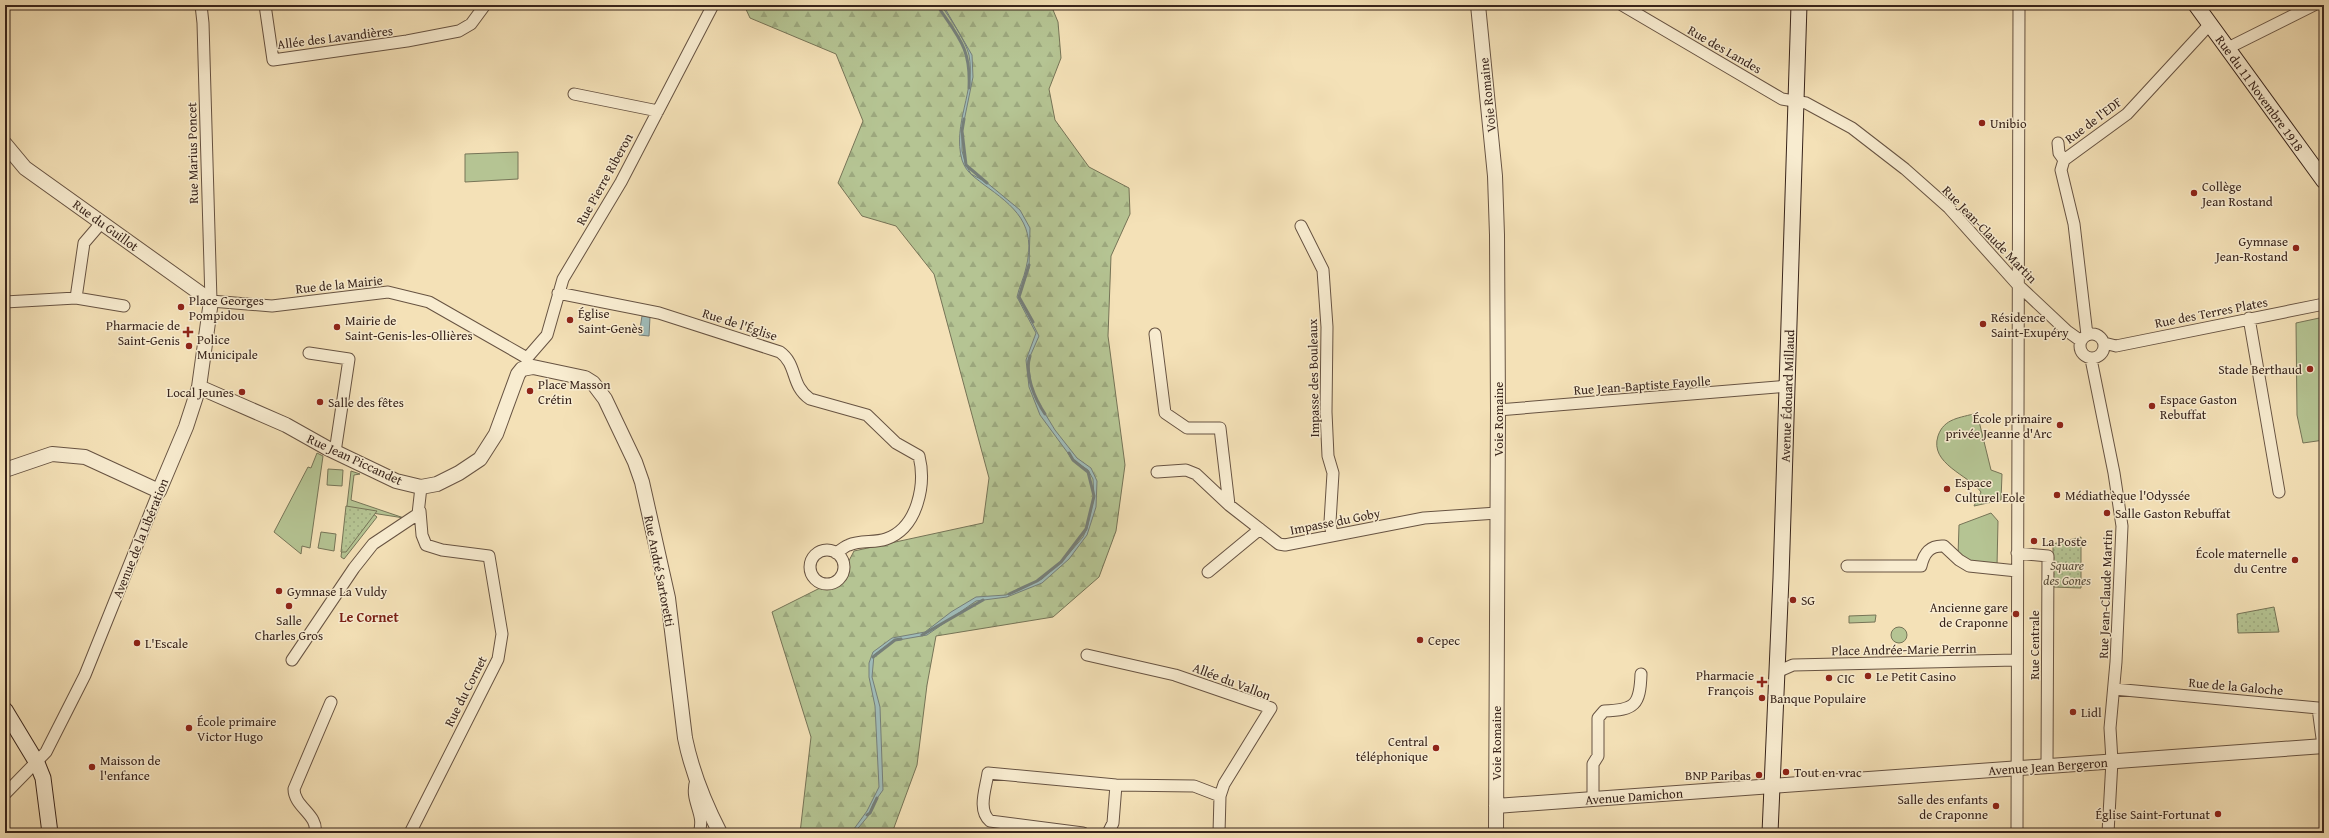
<svg xmlns="http://www.w3.org/2000/svg" width="2329" height="838" font-family="'Gentium Book Plus',serif">
  <defs>
    <pattern id="forest-firs" width="22" height="20" patternUnits="userSpaceOnUse"><rect width="22" height="20" fill="#b5c493"/><path d="M5 1l3.5 6h-7zM16 11l3.5 6h-7z" fill="#9ca87e"/></pattern>
    <pattern id="park-dots" width="8" height="8" patternUnits="userSpaceOnUse"><rect width="8" height="8" fill="#b5c493"/><path d="M2 2h.1M6 6h.1" fill="none" stroke="#9ca87e" stroke-width="1.8" stroke-linecap="round"/></pattern>
  </defs>
  <rect width="100%" height="100%" fill="#f4e1b7"/>
  <filter id="stains"><feTurbulence type="fractalNoise" baseFrequency=".005" numOctaves="4"/><feColorMatrix values="0 0 0 0 .2 0 0 0 0 .09 0 0 0 0 .02 0 0 0 .5 -.17"/></filter>
  <radialGradient id="worn" r=".72"><stop offset=".6" stop-color="#630" stop-opacity="0"/><stop offset="1" stop-color="#630" stop-opacity=".3"/></radialGradient>
  <path fill="#b5c493" stroke="#767457" d="M518 152V179L465 182V154Z
    M2324 317V440L2303 443 2297 415 2296 323Z
    M1977 413 1991 470 2002 474 2001 500 1974 506 1981 492C1969 475 1929 464 1938 436 1944 418 1960 418 1977 413Z
    M317 453 323 456 310 548 302 546 301 554 274 532 308 467 311 468Z
    M328 469 343 470 342 486 327 485Z
    M351 471 360 474 354 475 351 500 404 518 372 513 377 517 344 559 341 557Z
    M1991 513 1998 521 1997 566 1971 562 1958 556 1959 525Z
    M321 532 336 534 334 551 318 548Z
    M1876 615 1875 622 1849 623V616Z
    M1891 635a8 8 0 1 1 16 0a8 8 0 1 1-16 0Z"/>
  <path fill="url(#forest-firs)" stroke="#767457" d="M744 5H1051L1058 22 1061 58 1049 89 1055 120 1089 167 1129 188 1130 214 1111 256 1108 336 1125 465 1116 531 1099 577 1053 617 936 636 927 685 917 765 892 833H800L811 737 772 612 840 578 854 551 983 523 989 478 934 274 896 226 862 216 838 183 863 121 836 54 750 18Z"/>
  <path fill="url(#park-dots)" stroke="#767457" d="M346 506 377 511 346 552H341Z
    M2081 537V588L2053 587V544Z
    M2274 607 2279 632 2238 633 2237 614Z"/>
  <path fill="#9fbbb8" stroke="#767f79" d="M941 5H943L972 55 973 77 962 131V151L966 165 971 174 986 182 1020 210 1030 228 1029 268 1019 297 1039 336 1028 361 1031 383 1035 397 1055 430 1077 458 1091 468 1097 481 1096 507 1087 535 1069 559 1042 583 1007 597 976 601 927 635 893 641 874 655 872 677 880 707 883 790 873 804 869 815 854 833H851L867 811 879 787 875 706 869 677V663L873 652 892 638 925 632 951 612 976 597 1006 595 1042 579 1066 557 1083 537 1087 528 1094 498 1093 479 1088 470 1073 460 1040 415 1029 387 1026 360 1036 333 1017 297C1019 287 1024 278 1026 268 1037 224 1015 207 983 184 973 176 966 172 962 160 952 124 976 90 969 55 966 41 949 17 941 5Z
    M642 316 650 317 649 336 639 335Z"/>
  <g fill="none" stroke-linecap="round" stroke-linejoin="round">
    <path stroke="#767f79" stroke-width="3" d="M937 5C958 37 971 47 969 88
      M964 119 962 131 966 165 987 183
      M1029 265 1019 297 1033 322
      M1030 356C1024 374 1035 399 1045 414
      M1009 594 1037 581 1061 562 1086 529 1094 496 1088 472 1073 460 1069 453
      M922 635 983 600
      M873 657 895 640 901 639
      M867 815 870 813 877 798"/>
    <g stroke="#675342" stroke-width="13">
      <path id="minor" d="M201 5 203 23 211 301 272 306 388 292 429 302 527 358
        M265 5 273 60 407 41 459 31 471 24 485 5
        M1622 5 1782 99 1806 103 1852 128 1905 169 1949 208 2017 284 2067 331 2081 341
        M2228 48 2314 5
        M574 94 658 111
        M2058 143 2059 153 2064 160
        M1301 226 1323 270 1327 327 1326 412 1328 456 1333 473 1330 522 1332 535
        M558 293 659 313 780 352C798 365 790 385 810 399L867 415 896 443 919 456C926 484 918 528 886 539 875 543 860 540 849 545 845 546 840 551 836 553
        M76 298 124 306
        M5 302 76 298 84 243 102 222
        M2249 318 2279 492
        M2080 346a12 12 0 1 1 24 0a12 12 0 1 1-24 0Z
        M1155 334 1165 413 1187 428H1220L1229 505
        M2087 335 2074 224 2061 170 2064 160 2127 114 2210 24
        M2104 343 2116 346 2324 304
        M309 353 349 359 335 452
        M2091 359 2114 473 2122 526 2116 662 2110 728 2112 761 2108 833
        M527 364V358L547 335 563 279 621 182 713 5
        M1498 410 1788 386
        M1157 472 1186 470 1196 474 1229 505 1279 544 1285 545 1424 518 1497 513
        M810 567a17 17 0 1 1 34 0a17 17 0 1 1-34 0Z
        M2017 553 2048 556 2047 766
        M1847 566H1921C1924 553 1930 545 1944 546L1959 560 1969 566 2017 571
        M1208 572 1260 529
        M1087 655 1175 675 1271 708 1224 784 1220 796 1219 833
        M292 660 354 568 373 544 418 514 421 487
        M1777 672 1793 665 2016 660
        M2114 689 2318 708 2323 746
        M696 780C689 801 706 813 699 833
        M5 794 46 752 85 675 159 491
        M1593 799V764L1598 756V718L1604 711C1635 710 1640 705 1641 674
        M315 833C319 815 294 807 294 789L331 702
        M410 833 498 659 502 634 489 556 442 550 426 545 422 535 420 511
        M1083 833 990 821C977 810 986 788 988 773L1116 785 1194 786 1220 796
        M1108 833 1113 823 1116 785
        M2017 833 2019 5"/>
    </g>
    <g stroke="#675342" stroke-width="16">
      <path id="tertiary" d="M1478 5 1495 176 1497 235 1498 410 1496 833
        M5 144 25 168 211 301 199 387 186 427 159 491 85 457 52 454 5 470
        M199 387 286 425 327 448 396 481 421 487 437 484 459 473 480 459 496 434 518 374 522 369 533 367 585 378 593 383 605 399 635 462 642 482 668 598 685 738C692 772 704 802 720 833
        M1496 806 2324 746"/>
    </g>
    <g stroke="#38241b" stroke-width="17">
      <path id="secondary" d="M2196 5 2324 181
        M5 710 37 763 43 778 50 833
        M1770 833 1781 578 1799 5"/>
    </g>
    <use href="#minor" stroke="#f8ecd0" stroke-width="11"/>
    <use href="#tertiary" stroke="#f8ecd0" stroke-width="14"/>
    <use href="#secondary" stroke="#f8ecd0" stroke-width="15"/>
  </g>
  <g fill="#8f2418" stroke="#f8ecd0" stroke-width="1.5">
    <circle cx="1982" cy="123" r="4"/>
    <circle cx="2194" cy="193" r="4"/>
    <circle cx="2296" cy="248" r="4"/>
    <circle cx="181" cy="307" r="4"/>
    <circle cx="570" cy="320" r="4"/>
    <circle cx="1983" cy="324" r="4"/>
    <circle cx="337" cy="327" r="4"/>
    <path d="M186 326h4v4h4v4h-4v4h-4v-4h-4v-4h4z"/>
    <circle cx="189" cy="346" r="4"/>
    <circle cx="2310" cy="369" r="4"/>
    <circle cx="530" cy="391" r="4"/>
    <circle cx="242" cy="392" r="4"/>
    <circle cx="320" cy="402" r="4"/>
    <circle cx="2152" cy="406" r="4"/>
    <circle cx="2060" cy="425" r="4"/>
    <circle cx="1947" cy="489" r="4"/>
    <circle cx="2057" cy="495" r="4"/>
    <circle cx="2107" cy="513" r="4"/>
    <circle cx="2034" cy="541" r="4"/>
    <circle cx="2295" cy="560" r="4"/>
    <circle cx="279" cy="591" r="4"/>
    <circle cx="1793" cy="600" r="4"/>
    <circle cx="289" cy="606" r="4"/>
    <circle cx="2016" cy="614" r="4"/>
    <circle cx="1420" cy="640" r="4"/>
    <circle cx="137" cy="643" r="4"/>
    <circle cx="1868" cy="676" r="4"/>
    <circle cx="1829" cy="678" r="4"/>
    <path d="M1760 676h4v4h4v4h-4v4h-4v-4h-4v-4h4z"/>
    <circle cx="1762" cy="698" r="4"/>
    <circle cx="2073" cy="712" r="4"/>
    <circle cx="189" cy="728" r="4"/>
    <circle cx="1436" cy="748" r="4"/>
    <circle cx="92" cy="767" r="4"/>
    <circle cx="1786" cy="772" r="4"/>
    <circle cx="1759" cy="775" r="4"/>
    <circle cx="1996" cy="806" r="4"/>
    <circle cx="2218" cy="814" r="4"/>
  </g>
  <g text-anchor="middle" stroke-width="3" stroke-linejoin="round" paint-order="stroke">
    <g font-size="13" fill="#38241b" stroke="#f8ecd0">
      <text transform="translate(335 37) rotate(-7)" y="5">Allée des Lavandières</text>
      <text transform="translate(1725 49) rotate(30)" y="5">Rue des Landes</text>
      <text transform="translate(2260 93) rotate(54)" y="5">Rue du 11 Novembre 1918</text>
      <text transform="translate(1487 95) rotate(-96)" y="5">Voie Romaine</text>
      <text transform="translate(2093 120) rotate(-37)" y="5">Rue de l'EDF</text>
      <text transform="translate(192 153) rotate(-91)" y="5">Rue Marius Poncet</text>
      <text transform="translate(604 179) rotate(-61)" y="5">Rue Pierre Riberon</text>
      <text transform="translate(106 225) rotate(36)" y="5">Rue du Guillot</text>
      <text transform="translate(1990 234) rotate(46)" y="5">Rue Jean-Claude Martin</text>
      <text transform="translate(339 284) rotate(-6)" y="5">Rue de la Mairie</text>
      <text transform="translate(2211 312) rotate(-11)" y="5">Rue des Terres Plates</text>
      <text transform="translate(740 324) rotate(18)" y="5">Rue de l'Église</text>
      <text transform="translate(1313 378) rotate(-91)" y="5">Impasse des Bouleaux</text>
      <text transform="translate(1642 385) rotate(-4)" y="5">Rue Jean-Baptiste Fayolle</text>
      <text transform="translate(1787 396) rotate(-88)" y="5">Avenue Édouard Millaud</text>
      <text transform="translate(1498 419) rotate(-90)" y="5">Voie Romaine</text>
      <text transform="translate(355 459) rotate(25)" y="5">Rue Jean Piccandet</text>
      <text transform="translate(1335 521) rotate(-11)" y="5">Impasse du Goby</text>
      <text transform="translate(140 538) rotate(-68)" y="5">Avenue de la Libération</text>
      <text transform="translate(660 571) rotate(79)" y="5">Rue André Sartoretti</text>
      <text transform="translate(2105 594) rotate(-88)" y="5">Rue Jean-Claude Martin</text>
      <text transform="translate(2034 645) rotate(-90)" y="5">Rue Centrale</text>
      <text transform="translate(1904 649) rotate(-1)" y="5">Place Andrée-Marie Perrin</text>
      <text transform="translate(1232 681) rotate(21)" y="5">Allée du Vallon</text>
      <text transform="translate(2236 686) rotate(5)" y="5">Rue de la Galoche</text>
      <text transform="translate(465 691) rotate(-63)" y="5">Rue du Cornet</text>
      <text transform="translate(1496 743) rotate(-90)" y="5">Voie Romaine</text>
      <text transform="translate(2048 766) rotate(-4)" y="5">Avenue Jean Bergeron</text>
      <text transform="translate(1634 796) rotate(-4)" y="5">Avenue Damichon</text>
    </g>
    <g font-size="13" fill="#38241b" stroke="#f8ecd0" text-anchor="start">
      <text x="1990" y="128">Unibio</text>
      <text x="2202" y="191">Collège<tspan x="2202" dy="15">Jean Rostand</tspan></text>
      <text x="2288" y="246" text-anchor="end">Gymnase<tspan x="2288" dy="15">Jean-Rostand</tspan></text>
      <text x="189" y="305">Place Georges<tspan x="189" dy="15">Pompidou</tspan></text>
      <text x="578" y="318">Église<tspan x="578" dy="15">Saint-Genès</tspan></text>
      <text x="1991" y="322">Résidence<tspan x="1991" dy="15">Saint-Exupéry</tspan></text>
      <text x="345" y="325">Mairie de<tspan x="345" dy="15">Saint-Genis-les-Ollières</tspan></text>
      <text x="180" y="330" text-anchor="end">Pharmacie de<tspan x="180" dy="15">Saint-Genis</tspan></text>
      <text x="197" y="344">Police<tspan x="197" dy="15">Municipale</tspan></text>
      <text x="2302" y="374" text-anchor="end">Stade Berthaud</text>
      <text x="538" y="389">Place Masson<tspan x="538" dy="15">Crétin</tspan></text>
      <text x="234" y="397" text-anchor="end">Local Jeunes</text>
      <text x="2160" y="404">Espace Gaston<tspan x="2160" dy="15">Rebuffat</tspan></text>
      <text x="328" y="407">Salle des fêtes</text>
      <text x="2052" y="423" text-anchor="end">École primaire<tspan x="2052" dy="15">privée Jeanne d'Arc</tspan></text>
      <text x="1955" y="487">Espace<tspan x="1955" dy="15">Culturel Eole</tspan></text>
      <text x="2065" y="500">Médiathèque l'Odyssée</text>
      <text x="2115" y="518">Salle Gaston Rebuffat</text>
      <text x="2042" y="546">La Poste</text>
      <text x="2287" y="558" text-anchor="end">École maternelle<tspan x="2287" dy="15">du Centre</tspan></text>
      <text x="287" y="596">Gymnase La Vuldy</text>
      <text x="1801" y="605">SG</text>
      <text x="2008" y="612" text-anchor="end">Ancienne gare<tspan x="2008" dy="15">de Craponne</tspan></text>
      <text x="289" y="625" text-anchor="middle">Salle<tspan x="289" dy="15">Charles Gros</tspan></text>
      <text x="1428" y="645">Cepec</text>
      <text x="145" y="648">L'Escale</text>
      <text x="1754" y="680" text-anchor="end">Pharmacie<tspan x="1754" dy="15">François</tspan></text>
      <text x="1876" y="681">Le Petit Casino</text>
      <text x="1837" y="683">CIC</text>
      <text x="1770" y="703">Banque Populaire</text>
      <text x="2081" y="717">Lidl</text>
      <text x="197" y="726">École primaire<tspan x="197" dy="15">Victor Hugo</tspan></text>
      <text x="1428" y="746" text-anchor="end">Central<tspan x="1428" dy="15">téléphonique</tspan></text>
      <text x="100" y="765">Maisson de<tspan x="100" dy="15">l'enfance</tspan></text>
      <text x="1794" y="777">Tout en vrac</text>
      <text x="1751" y="780" text-anchor="end">BNP Paribas</text>
      <text x="1988" y="804" text-anchor="end">Salle des enfants<tspan x="1988" dy="15">de Craponne</tspan></text>
      <text x="2210" y="819" text-anchor="end">Église Saint-Fortunat</text>
    </g>
    <g font-size="13" font-style="italic" fill="#574c39" stroke="#f8ecd0">
      <text x="2067" y="570">Square<tspan x="2067" dy="15">des Gones</tspan></text>
    </g>
    <g font-size="14" font-weight="bold" fill="#7a1f14" stroke="#f8ecd0">
      <text x="369" y="622">Le Cornet</text>
    </g>
  </g>
  <rect width="2329" height="838" fill="none" stroke="#f4e1b7" stroke-width="20"/>
  <rect x="6" y="6" width="2317" height="826" fill="none" stroke="#38241b" stroke-width="2"/>
  <rect x="10" y="10" width="2309" height="818" fill="none" stroke="#38241b"/>
  <rect width="100%" height="100%" filter="url(#stains)"/>
  <rect width="100%" height="100%" fill="url(#worn)"/>
</svg>
